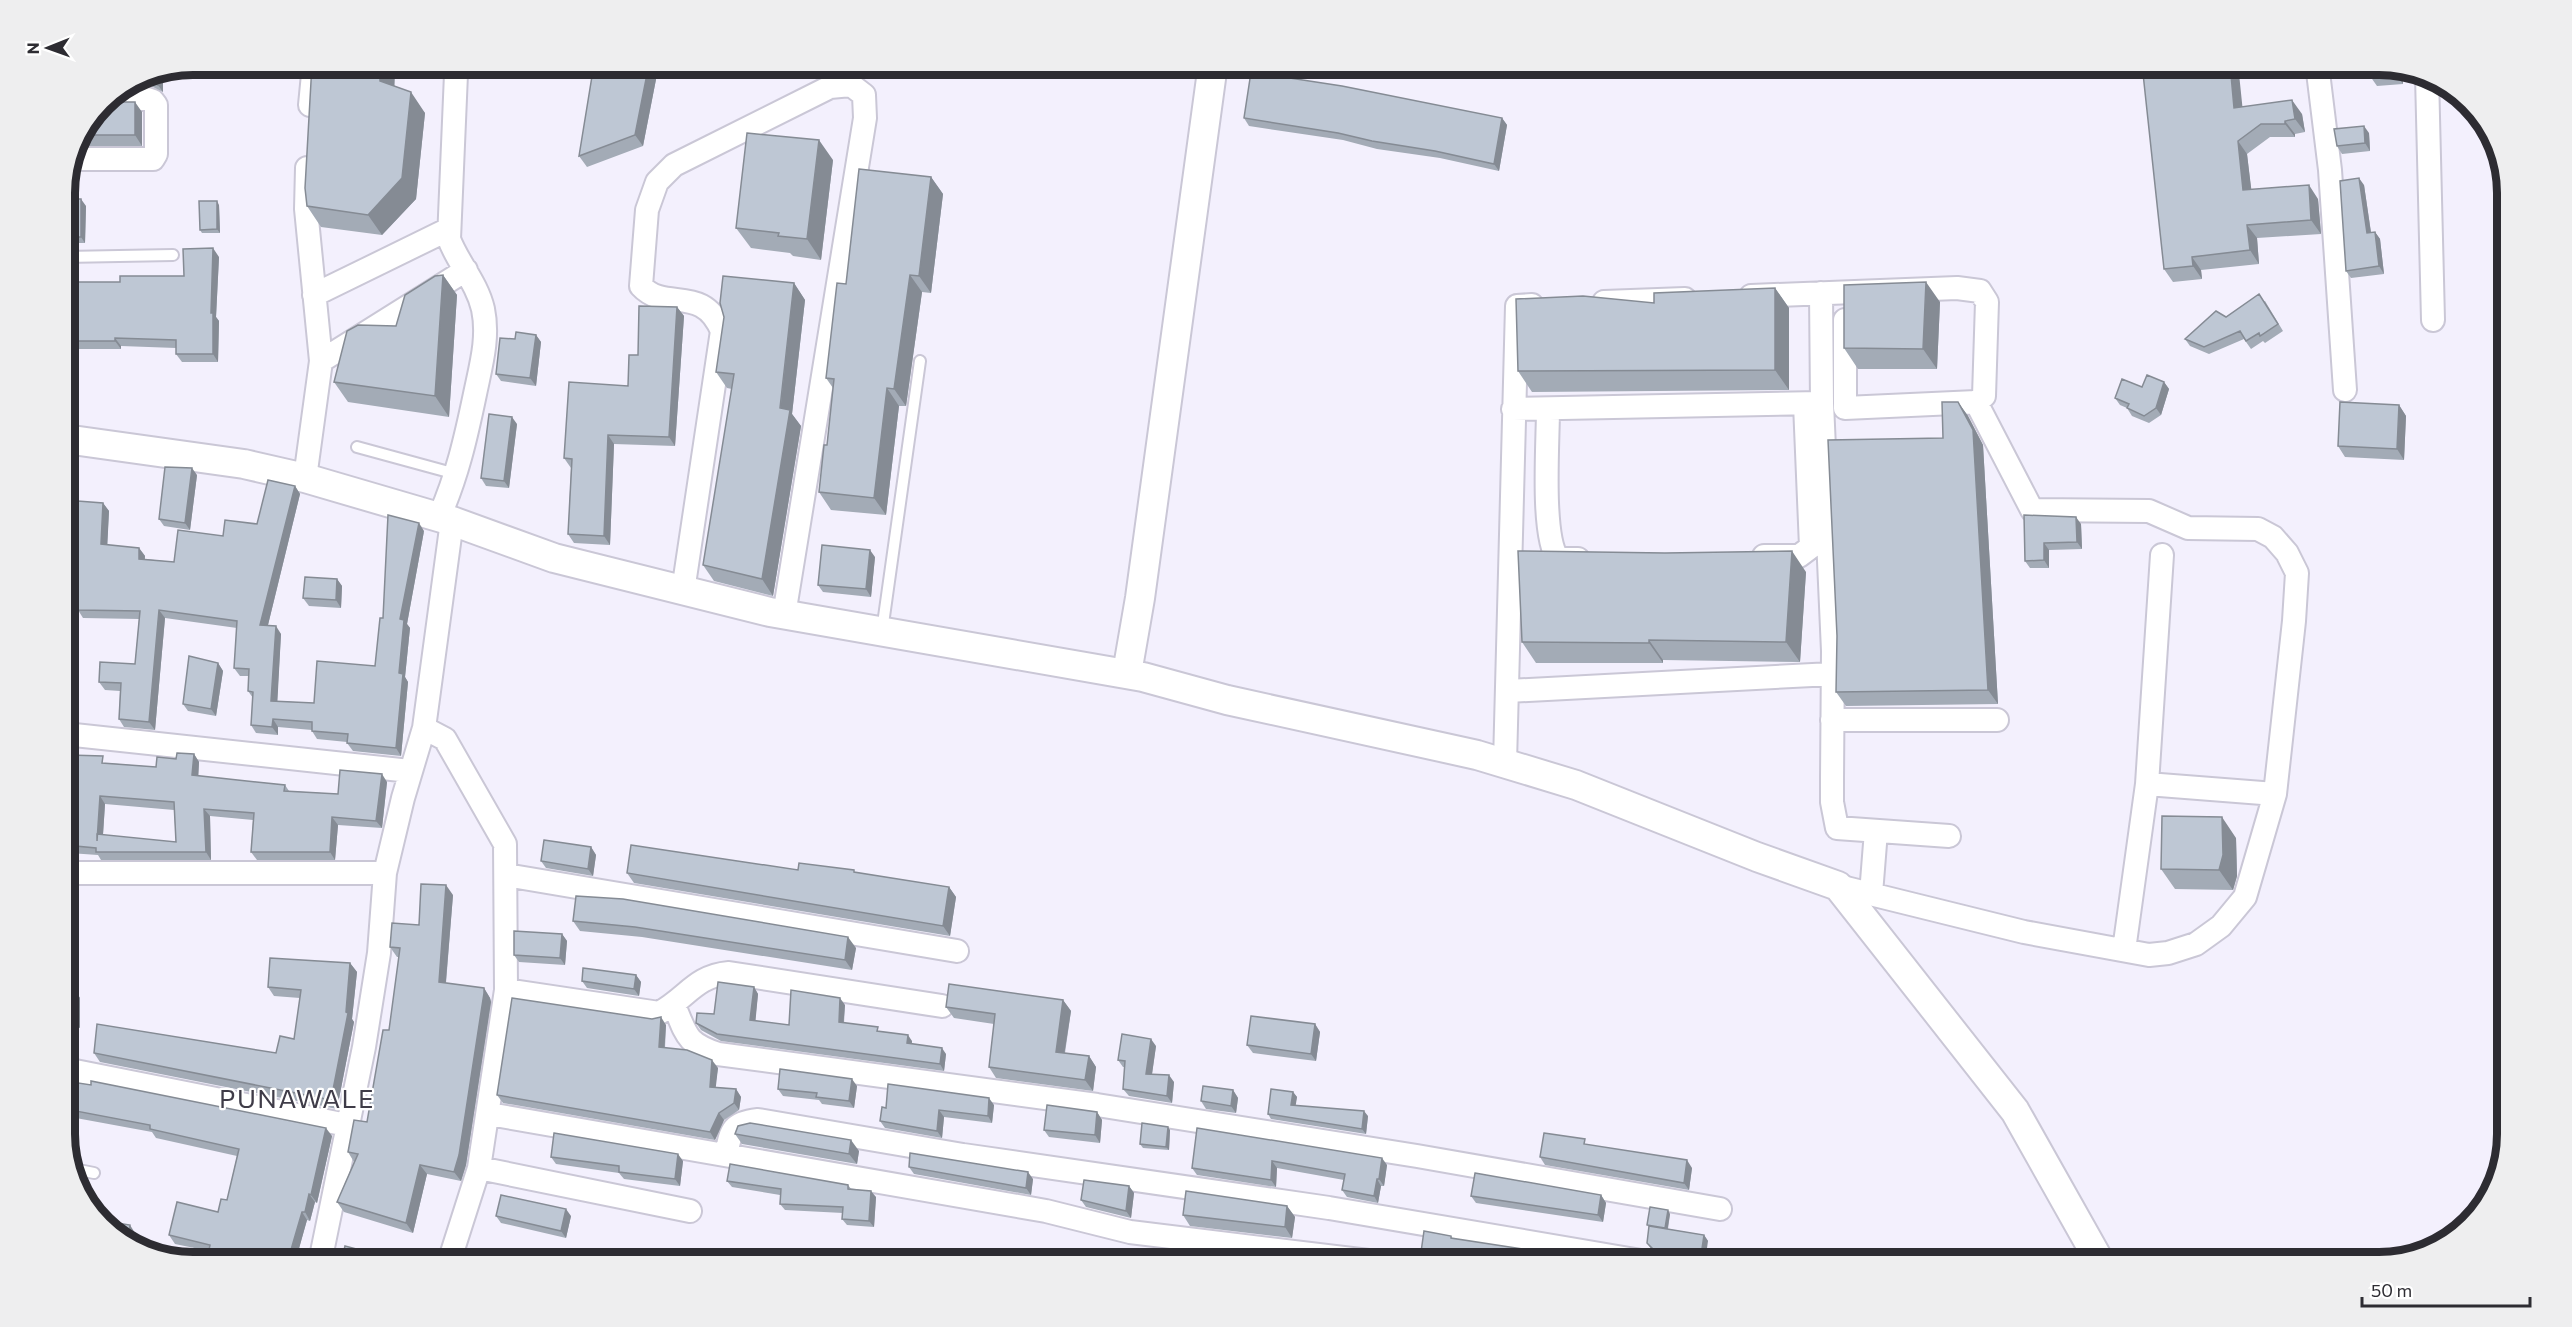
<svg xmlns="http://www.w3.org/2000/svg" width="2572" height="1327" font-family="Commissioner,sans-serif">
  <rect width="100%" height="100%" fill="#f3f0fd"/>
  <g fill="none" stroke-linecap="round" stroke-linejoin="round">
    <g stroke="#cac7d6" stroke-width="14">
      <path id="service" d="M65 257 173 255
        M357 447 456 474
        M882 631 920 361
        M74 1169 94 1173"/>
    </g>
    <g stroke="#cac7d6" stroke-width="26">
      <path id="minor" d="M2317 64 2330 170 2345 390
        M2427 76 2433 320
        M310 105 314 64
        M72 159H153L156 154V105L153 101 147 99H107
        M307 168 306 209 321 361
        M1821 293 1822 403 1833 651 1832 779V802L1837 828 1949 836
        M314 295 449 229
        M1751 296 1957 288 1980 291 1987 302 1984 396 1976 402 1845 408V320
        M1604 302 1685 299
        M1513 409 1820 403
        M1548 409C1548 442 1541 536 1558 559H1578
        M305 478 321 361 466 270
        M439 517C457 477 466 437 475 394 481 365 489 338 483 309 477 283 458 263 449 239L456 74 452 64
        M1764 556H1799L1811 547 1805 404
        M683 591 722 331C702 283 666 313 641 286L647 210 657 182 674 165 830 87 851 85 864 95 865 118 784 615
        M1508 691 1832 674
        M1832 720H1997
        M424 728 445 739 505 844 506 990 479 1168 449 1262
        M65 734 410 771
        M1505 763 1517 306 1532 305
        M2147 784 2275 794
        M65 873H385
        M506 875 957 951
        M1838 886 2024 932 2149 955 2168 953 2196 944 2221 926 2245 897 2275 794 2294 621 2297 573 2287 553 2273 537 2258 529 2188 528 2149 511 2032 510 1976 402
        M1871 894 1876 831
        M2124 950 2147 784 2162 555
        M506 990 659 1013C687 998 695 976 729 973L942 1006
        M674 1005C687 1036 686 1043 718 1054L1097 1105 1417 1156 1720 1209
        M65 1069 347 1125
        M489 1114 1046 1211 1130 1232 1377 1262
        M726 1155C731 1131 731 1123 758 1120L963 1155 1329 1208 1647 1262
        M479 1168 690 1211
        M320 1262 364 1047 379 953 385 873 403 798 424 728 452 521"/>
    </g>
    <g stroke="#cac7d6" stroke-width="32">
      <path id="tertiary" d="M65 439 244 464 305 478 452 521 554 558 770 612 1143 677 1227 700 1477 755 1576 785 1757 857 1838 886 2015 1111 2100 1262
        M1127 673 1140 598 1213 64"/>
    </g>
    <use href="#service" stroke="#fff" stroke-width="10"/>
    <use href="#minor" stroke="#fff" stroke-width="22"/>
    <use href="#tertiary" stroke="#fff" stroke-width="28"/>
  </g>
  <path fill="#a3abb6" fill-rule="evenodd" d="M594 64H659L643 146 587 167 579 156Z
    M395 67 394 87 425 113 416 199 382 235 321 227 307 206Z
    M163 70V92L151 86H139L135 80 144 74Z
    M2402 70 2403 84 2377 86 2370 76Z
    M102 102 142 112V146H75L78 136Z
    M2242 107 2302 114 2305 132 2295 134V137H2270L2247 154 2251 189 2318 199 2321 234 2257 238 2259 264 2201 270 2202 279 2173 282 2164 269Z
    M1244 118H1502L1507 125 1499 171 1440 158 1377 149 1343 140 1249 126Z
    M2369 133 2370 151 2342 154 2337 146Z
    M833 160 821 260 793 256 790 253 751 248 736 228Z
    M931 177 943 194 931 293 922 292 906 406H899L886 515 831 510 819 492 827 445 833 388 826 378 846 284Z
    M65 183 67 185V199L86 206 85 243H65Z
    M2364 185 2371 232H2375L2380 239 2384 274 2351 278 2346 271Z
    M219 205 220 233H202L200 230Z
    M219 257 216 317 219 321 218 362H182L176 354V348L121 346V349H65L70 406H65V282H120L184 276Z
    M443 275 457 295 449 417 348 402 334 382 396 326Z
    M794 283 805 300 792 414 801 426 773 596 714 581 703 565 732 389 727 388 716 372Z
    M1775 288 1789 308V390L1532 392 1518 371 1654 303Z
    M2265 301 2283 331 2265 343 2263 341 2251 349 2244 339 2209 354 2190 346 2185 339 2226 317Z
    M1940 302 1937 369H1858L1844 348Z
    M677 307 684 316 675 446 614 444 610 545 574 543 568 534 571 468 564 458 628 386 638 355Z
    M536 335 541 342 536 386 501 381 496 374Z
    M2164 382 2169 389 2161 415 2149 423 2132 416 2127 408 2120 405 2115 398 2142 387Z
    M1958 402 1968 416 1983 445 1998 704 1846 706 1836 692Z
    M2399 405 2406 416 2404 460 2345 457 2338 446Z
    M517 424 509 488 486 486 481 478Z
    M197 475 190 530 164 526 159 519Z
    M295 486 300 494 268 625 281 634 277 701 314 703 375 666 383 618 424 531 407 624 410 628 405 677 408 682 401 756 353 751 347 743V742L317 739 312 731V730L278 727V735L256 733 251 725 253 698 248 691 249 676H240L234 668 237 628 165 618 155 730 124 727 119 719 120 691 105 690 99 682 135 664 139 619 83 618 78 610 77 571 72 563 74 529H65V500L103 503 109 511 107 545 139 548 145 556V559L174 562 223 536 257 524Z
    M2024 515 2081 524 2082 549 2049 550V568H2030L2025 561Z
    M875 557 871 597 823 592 818 585Z
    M1806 572 1800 662 1663 660V663H1536L1522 642Z
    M337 579 342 586 341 608 309 606 303 598Z
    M218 663 223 671 216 716 188 711 183 704Z
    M194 754 199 762 198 776 285 785 289 791 338 794 387 782 382 828 338 825 335 860H257L251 852 253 820 210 816 211 860H101L98 855 69 853 65 846V828L107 763 156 767 176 759ZM105 804 174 810 176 842 103 835Z
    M2236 838 2237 876 2233 890 2175 889 2161 869Z
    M591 847 596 855 593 876 546 868 541 861Z
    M798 870 856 873 949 887 956 897 950 936 634 883 627 873Z
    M453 895 446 983 484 988 490 998 491 1002 466 1165 461 1181 427 1174 413 1233 344 1212 337 1202 354 1162 348 1152 367 1122 389 1030 399 957H397L390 947 419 925Z
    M573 921 856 948 852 970 642 937 580 931Z
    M562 934 567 941 565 965 519 962 514 955Z
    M350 963 357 972 352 1019 354 1022 337 1109 100 1062 94 1053H276L294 1039 300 998 274 996 268 987Z
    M636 975 641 982 639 996 587 988 582 981Z
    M65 987H73L80 998V1028H65Z
    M754 987 758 994 755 1021 789 1025 845 1005 844 1023 881 1032 912 1041V1044L946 1054 944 1071 721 1041 701 1030 696 1023 714 1014Z
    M1063 1000 1071 1011 1065 1053 1089 1056 1096 1067 1093 1091 996 1078 989 1067 994 1024 954 1018 946 1007Z
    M1315 1024 1320 1032 1316 1061 1253 1053 1247 1045Z
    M666 1025 665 1048 718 1068 715 1087 736 1089 741 1097 739 1110 724 1120 715 1140 503 1103 497 1095Z
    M1156 1046 1152 1074 1174 1082 1172 1103 1129 1096 1123 1089 1125 1067H1123L1118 1060Z
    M65 1081 332 1136 317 1203 315 1202 310 1221 307 1220 295 1262 297 1263H209L207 1260 209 1251 175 1244 169 1235 218 1212 227 1200 237 1156 156 1138 152 1132 65 1116Z
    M857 1086 854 1108 822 1104 819 1100 783 1096 778 1089Z
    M1233 1090 1238 1098 1236 1113 1206 1109 1201 1101Z
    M1293 1092 1297 1097 1295 1105 1368 1116 1366 1134 1271 1119 1268 1114Z
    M994 1105 992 1123 944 1117 942 1138 885 1128 880 1121 886 1108Z
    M1097 1112 1102 1120 1100 1143 1049 1137 1044 1130Z
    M1197 1128 1387 1165 1384 1186H1381L1378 1203 1347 1197 1342 1190 1344 1180 1277 1168 1276 1187 1197 1175 1192 1168Z
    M1170 1130 1169 1150 1143 1148 1140 1144Z
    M735 1134 859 1151 857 1164 742 1144Z
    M1588 1145 1692 1168 1689 1190 1545 1165 1540 1157Z
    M551 1157 683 1161 680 1186 624 1179 619 1173 556 1164Z
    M909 1167 1033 1179 1031 1195 914 1174Z
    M727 1181 848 1185 852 1190 876 1197 874 1227 847 1225 842 1219 843 1213 785 1210 780 1204V1195L732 1187Z
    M1129 1186 1134 1193 1131 1218 1086 1207 1081 1200Z
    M1601 1195 1606 1203 1603 1222 1476 1203 1471 1196Z
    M1287 1206 1295 1217 1292 1238 1190 1226 1183 1215Z
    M1670 1214 1668 1229 1704 1235 1708 1241 1683 1262 1660 1258 1651 1249 1647 1243 1649 1227 1647 1225Z
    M496 1216H571L566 1238 501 1223Z
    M1451 1236 1453 1239 1561 1255 1566 1262H1446L1426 1260 1421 1252Z"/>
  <path fill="#858b94" d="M380 64H393L395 67 394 102 380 81Z
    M649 64H659L643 146 635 135Z
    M2230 64H2238L2244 122 2234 108Z
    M2396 68 2402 70 2403 84 2396 74Z
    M163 70V92L158 85V71Z
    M411 92 425 113 416 199 382 235 368 215Z
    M2292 100 2302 114 2305 132 2295 119Z
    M135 102 142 112V146L135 135Z
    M1502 118 1507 125 1499 171 1494 164Z
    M2285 121 2295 134V137L2285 124Z
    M2364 126 2369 133 2370 151 2365 143Z
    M819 140 833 160 821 260 807 239Z
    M2238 141 2247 154 2253 203 2243 190Z
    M931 177 943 194 931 293 919 276Z
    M2359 178 2364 185 2372 240 2367 233Z
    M65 183 67 185V205L65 202Z
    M2309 185 2318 199 2321 234 2311 220Z
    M81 199 86 206 85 243 81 237Z
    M217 201 219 205 220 233 217 229Z
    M2247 225 2257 238 2259 264 2250 250Z
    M2375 232 2380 239 2384 274 2379 266Z
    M213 248 219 257 216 317 219 321 218 362 213 354 211 313Z
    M2192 257 2201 270 2202 279 2193 266Z
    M443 275 457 295 449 417 435 396Z
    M910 275 922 292 906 406 894 389Z
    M1926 282 1940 302 1937 369 1923 349Z
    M794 283 805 300 792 414 801 426 773 596 762 579Z
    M1775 288 1789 308V390L1775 370Z
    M677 307 684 316 675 446 669 437Z
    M536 335 541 342 536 386 530 378Z
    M115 338 121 346V349L115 341Z
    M65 348V349L70 406 65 399Z
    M2164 382 2169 389 2161 415 2156 408Z
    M887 388 899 406 886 515 874 498Z
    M1958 402 1968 416 1983 445 1998 704 1988 690Z
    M2399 405 2406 416 2404 460 2397 449Z
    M512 417 517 424 509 488 504 481Z
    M608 435 614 444 610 545 604 536Z
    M192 468 197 475 190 530 185 523Z
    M295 486 300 494 266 633 260 625Z
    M103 503 109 511 107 552 101 544Z
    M2076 517 2081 524 2082 549 2077 542Z
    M419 523 424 531 407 624 410 628 405 677 408 682 401 756 396 748 399 673 400 619Z
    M2044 543 2049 550V568L2044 560Z
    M139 548 145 556 144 567 139 559Z
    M870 550 875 557 871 597 866 589Z
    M1792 551 1806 572 1800 662 1786 642Z
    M337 579 342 586 341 608 336 600Z
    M159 610 165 618 155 730 149 722Z
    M276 626 281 634 277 709 271 701Z
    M1649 640 1663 660V663L1649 643Z
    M218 663 223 671 216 716 211 709Z
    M273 719 278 727V735L272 727Z
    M194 754 199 762 198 783 192 775Z
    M382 774 387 782 382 828 376 821Z
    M100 796 105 804 102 849 97 841Z
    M204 809 210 816 211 860 206 852Z
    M332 817 338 825 335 860 330 852Z
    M2222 817 2236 838 2237 876 2233 890 2219 870Z
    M591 847 596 855 593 876 588 869Z
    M446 885 453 895 445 992 439 982Z
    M949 887 956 897 950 936 943 926Z
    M562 934 567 941 565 965 560 958Z
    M848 937 856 948 852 970 845 960Z
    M350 963 357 972 352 1019 354 1022 337 1109 331 1100 346 1012Z
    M636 975 641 982 639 996 634 989Z
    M73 987 80 998V1028L73 1018Z
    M754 987 758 994 755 1026 750 1020Z
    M484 988 490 998 491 1002 466 1165 461 1181 454 1172Z
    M840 998 845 1005 843 1029 839 1022Z
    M1063 1000 1071 1011 1063 1062 1056 1052Z
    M661 1017 666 1025 664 1054 659 1047Z
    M1315 1024 1320 1032 1316 1061 1311 1054Z
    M908 1035 912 1041 911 1050 907 1043Z
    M1151 1039 1156 1046 1151 1081 1146 1074Z
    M942 1048 946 1054 944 1071 940 1064Z
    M1089 1056 1096 1067 1093 1091 1085 1080Z
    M712 1060 718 1068 715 1094 710 1087Z
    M1169 1075 1174 1082 1172 1103 1167 1096Z
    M852 1079 857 1086 854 1108 849 1101Z
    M736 1089 741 1097 739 1110 734 1103Z
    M1233 1090 1238 1098 1236 1113 1231 1106Z
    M1293 1092 1297 1097 1295 1110 1291 1105Z
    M989 1098 994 1105 992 1123 988 1116Z
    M939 1110 944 1117 942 1138 937 1131Z
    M1364 1111 1368 1116 1366 1134 1362 1129Z
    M1097 1112 1102 1120 1100 1143 1095 1135Z
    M719 1113 724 1120 715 1140 710 1132Z
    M1168 1127 1170 1130 1169 1150 1166 1147Z
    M326 1128 332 1136 317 1203 311 1195Z
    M851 1140 859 1151 857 1164 849 1154Z
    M678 1154 683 1161 680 1186 675 1179Z
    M1382 1158 1387 1165 1384 1186 1379 1179Z
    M1687 1160 1692 1168 1689 1190 1684 1183Z
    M1272 1161 1277 1168 1276 1187 1271 1180Z
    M420 1165 427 1174 413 1233 406 1223Z
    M1028 1172 1033 1179 1031 1195 1026 1188Z
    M79 1178 84 1185 83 1196 78 1183Z
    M1377 1179 1381 1186 1378 1203 1374 1196Z
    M1129 1186 1134 1193 1131 1218 1126 1211Z
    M871 1191 876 1197 874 1227 869 1221Z
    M309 1194 315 1202 310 1221 305 1212Z
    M1601 1195 1606 1203 1603 1222 1598 1215Z
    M1287 1206 1295 1217 1292 1238 1285 1227Z
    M566 1209 571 1216 566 1238 561 1231Z
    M1668 1210 1670 1214 1667 1232 1665 1228Z
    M302 1212 307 1220 295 1263 288 1260Z
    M130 1225 135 1233 133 1246 127 1241Z
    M1704 1235 1708 1241 1705 1262H1700Z
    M1561 1255 1566 1262H1560Z"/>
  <path fill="#bec7d4" stroke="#858b94" stroke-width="1.5" fill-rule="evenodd" d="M312 64H380V81L411 92 402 178 368 215 307 206 305 188Z
    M594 64H649L635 135 579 156Z
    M2142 64H2230L2234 108 2292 100 2295 119 2285 121V124H2261L2238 141 2243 190 2309 185 2311 220 2247 225 2250 250 2192 257 2193 266 2164 269Z
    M2369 64H2379L2396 68V74L2370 76Z
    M158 71V85L146 79 137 78 144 74Z
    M1251 72 1342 86 1502 118 1494 164 1435 151 1372 141 1338 133 1244 118Z
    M102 102H135V135H79Z
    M2364 126 2365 143 2337 146 2334 129Z
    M747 133 819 140 807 239 778 236 779 233 736 228Z
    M859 169 931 177 919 276 910 275 894 389 887 388 874 498 819 492 824 445H827L834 379 826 378 837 283 846 284Z
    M2359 178 2367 233 2375 232 2379 266 2346 271 2340 181Z
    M65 199H81V237H65Z
    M199 201H217V229L200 230Z
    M213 248 211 313H213V354H176V340L115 338V341H65V282H120V276H184L183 249Z
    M443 275 435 396 334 382 347 331 358 325 396 326 405 295 435 276Z
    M723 276 794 283 780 408 790 410 762 579 703 565 734 374 716 372 724 317 720 303Z
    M1926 282 1923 349 1844 348V285Z
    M1775 288V370L1518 371 1516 299 1583 296 1654 303V293Z
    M2259 294 2278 324 2260 336 2259 333 2246 341 2240 331 2204 347 2185 339 2216 311 2226 317Z
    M639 306 677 307 669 437 608 435 604 536 568 534 572 459 564 458 569 382 628 386 629 355H638Z
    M516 332 536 335 530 378 496 374 500 338 515 339Z
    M2147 375 2164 382 2156 408 2144 416 2127 408 2129 404 2115 398 2122 379 2142 387Z
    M1942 402H1958L1973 430 1988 690 1836 692 1837 636 1828 440 1943 438Z
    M2340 402 2399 405 2397 449 2338 446Z
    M489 414 512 417 504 481 481 478Z
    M165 467 192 468 185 523 159 519Z
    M268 480 295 486 260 625 276 626 271 701 314 703 317 661 375 666 380 618H383L388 515 419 523 400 619 404 620 399 673 403 674 396 748 347 743 348 734 312 731V722L273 719 272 727 251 725 253 692 248 691 249 669 234 668 237 621 159 610 149 722 119 719 121 683 99 682 100 662 135 664 140 611 78 610 77 563H72L74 521H65V500L103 503 101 544 139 548V559L174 562 178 530 223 536 225 520 257 524Z
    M2024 515 2076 517 2077 542 2044 543V560L2025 561Z
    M822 545 870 550 866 589 818 585Z
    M1518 551 1665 553 1792 551 1786 642 1649 640V643L1522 642Z
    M305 577 337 579 336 600 303 598Z
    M189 656 218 663 211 709 183 704Z
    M177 753 194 754 192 775 285 785 284 791 338 794 340 770 382 774 376 821 332 817 330 852H251L254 813 204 809 206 852H96V848L65 845V828L69 755 103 756 102 763 156 767 157 757 176 759ZM100 796 174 802 176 842 97 834V841Z
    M2162 816 2222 817 2223 855 2219 870 2161 869Z
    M544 840 591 847 588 869 541 861Z
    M631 845 798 870 799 863 854 870V872L949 887 943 926 627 873Z
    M421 884 446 885 439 982 484 988V993L459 1155 454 1172 420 1165 406 1223 337 1202 358 1154 348 1152 354 1120 367 1122 383 1030H389L400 948 390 947 392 923 419 925Z
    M576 896 623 899 848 937 845 960 635 927 573 921Z
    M514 931 562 934 560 958 514 955Z
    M270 958 350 963 346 1012 348 1013 331 1100 94 1053 97 1024 276 1053 280 1036 294 1039 301 990 268 987Z
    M583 968 636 975 634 989 582 981Z
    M718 982 754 987 750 1020 789 1025 791 990 840 998 839 1022 878 1027 877 1031 908 1035 907 1043 942 1048 940 1064 717 1034 696 1023 697 1013 714 1014Z
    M949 984 1063 1000 1056 1052 1089 1056 1085 1080 989 1067 995 1014 946 1007Z
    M65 987H73V1018H65Z
    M512 998 652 1019 661 1017 659 1047 687 1050 712 1060 710 1087 736 1089 734 1103 719 1113 710 1132 497 1095Z
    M1251 1016 1315 1024 1311 1054 1247 1045Z
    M1122 1034 1151 1039 1146 1074 1169 1075 1167 1096 1123 1089 1125 1061 1118 1060Z
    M780 1069 852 1079 849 1101 816 1097 817 1093 778 1089Z
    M65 1081 91 1085V1081L326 1128 311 1195 309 1194 305 1212H302L288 1260 297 1263H219L207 1260 210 1245 169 1235 177 1202 218 1212 221 1199 227 1200 239 1149 150 1129V1125L65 1109Z
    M888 1084 989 1098 988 1116 939 1110 937 1131 880 1121 882 1107 886 1108Z
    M1203 1086 1233 1090 1231 1106 1201 1101Z
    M1271 1089 1293 1092 1291 1105 1364 1111 1362 1129 1268 1114Z
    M1047 1105 1097 1112 1095 1135 1044 1130Z
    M750 1123 851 1140 849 1154 735 1134 738 1126Z
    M1142 1123 1168 1127 1166 1147 1140 1144Z
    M1197 1128 1382 1158 1379 1179H1377L1374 1196 1342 1190 1345 1174 1272 1161 1271 1180 1192 1168Z
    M554 1133 678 1154 675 1179 619 1172V1166L551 1157Z
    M1544 1133 1585 1139 1584 1144 1687 1160 1684 1183 1540 1157Z
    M910 1153 1028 1172 1026 1188 909 1167Z
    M730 1164 848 1185V1189L871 1191 869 1221 842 1219 843 1207 780 1204 781 1189 727 1181Z
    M1475 1173 1601 1195 1598 1215 1471 1196Z
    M1084 1180 1129 1186 1126 1211 1081 1200Z
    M1186 1191 1287 1206 1285 1227 1183 1215Z
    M501 1195 566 1209 561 1231 496 1216Z
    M1650 1207 1668 1210 1665 1228 1647 1225Z
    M105 1221 130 1225 127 1241 105 1222Z
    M1649 1226 1704 1235 1700 1262H1683V1259L1682 1256 1656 1252 1647 1243Z
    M1424 1231 1451 1236V1238L1561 1255 1560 1262H1460L1461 1258 1421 1252Z
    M345 1246 409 1263H341Z"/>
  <g text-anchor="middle" stroke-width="4.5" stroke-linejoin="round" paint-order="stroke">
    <g font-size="26" letter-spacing="1.5" fill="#3f3c48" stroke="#fff">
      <text x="297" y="1108">PUNAWALE</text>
    </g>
  </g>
  <path d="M0 0H2572V1327H0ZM193 75H2379A118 118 0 0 1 2497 193V1134A118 118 0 0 1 2379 1252H193A118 118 0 0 1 75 1134V193A118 118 0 0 1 193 75Z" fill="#eeeeef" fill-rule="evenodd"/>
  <path fill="none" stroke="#2d2c32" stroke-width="8" d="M193 75H2379A118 118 0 0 1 2497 193V1134A118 118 0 0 1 2379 1252H193A118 118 0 0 1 75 1134V193A118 118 0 0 1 193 75Z"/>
  <g transform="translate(48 48) rotate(269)" stroke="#ffffff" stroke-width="4.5" paint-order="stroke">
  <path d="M0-4.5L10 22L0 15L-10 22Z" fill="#2d2c32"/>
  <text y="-9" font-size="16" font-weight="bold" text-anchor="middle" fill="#2d2c32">N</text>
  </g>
  <path d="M2362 1297v9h168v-9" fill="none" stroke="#2d2c32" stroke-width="3"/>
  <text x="2371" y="1297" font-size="18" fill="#2d2c32" stroke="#ffffff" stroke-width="4.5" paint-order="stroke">50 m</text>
</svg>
